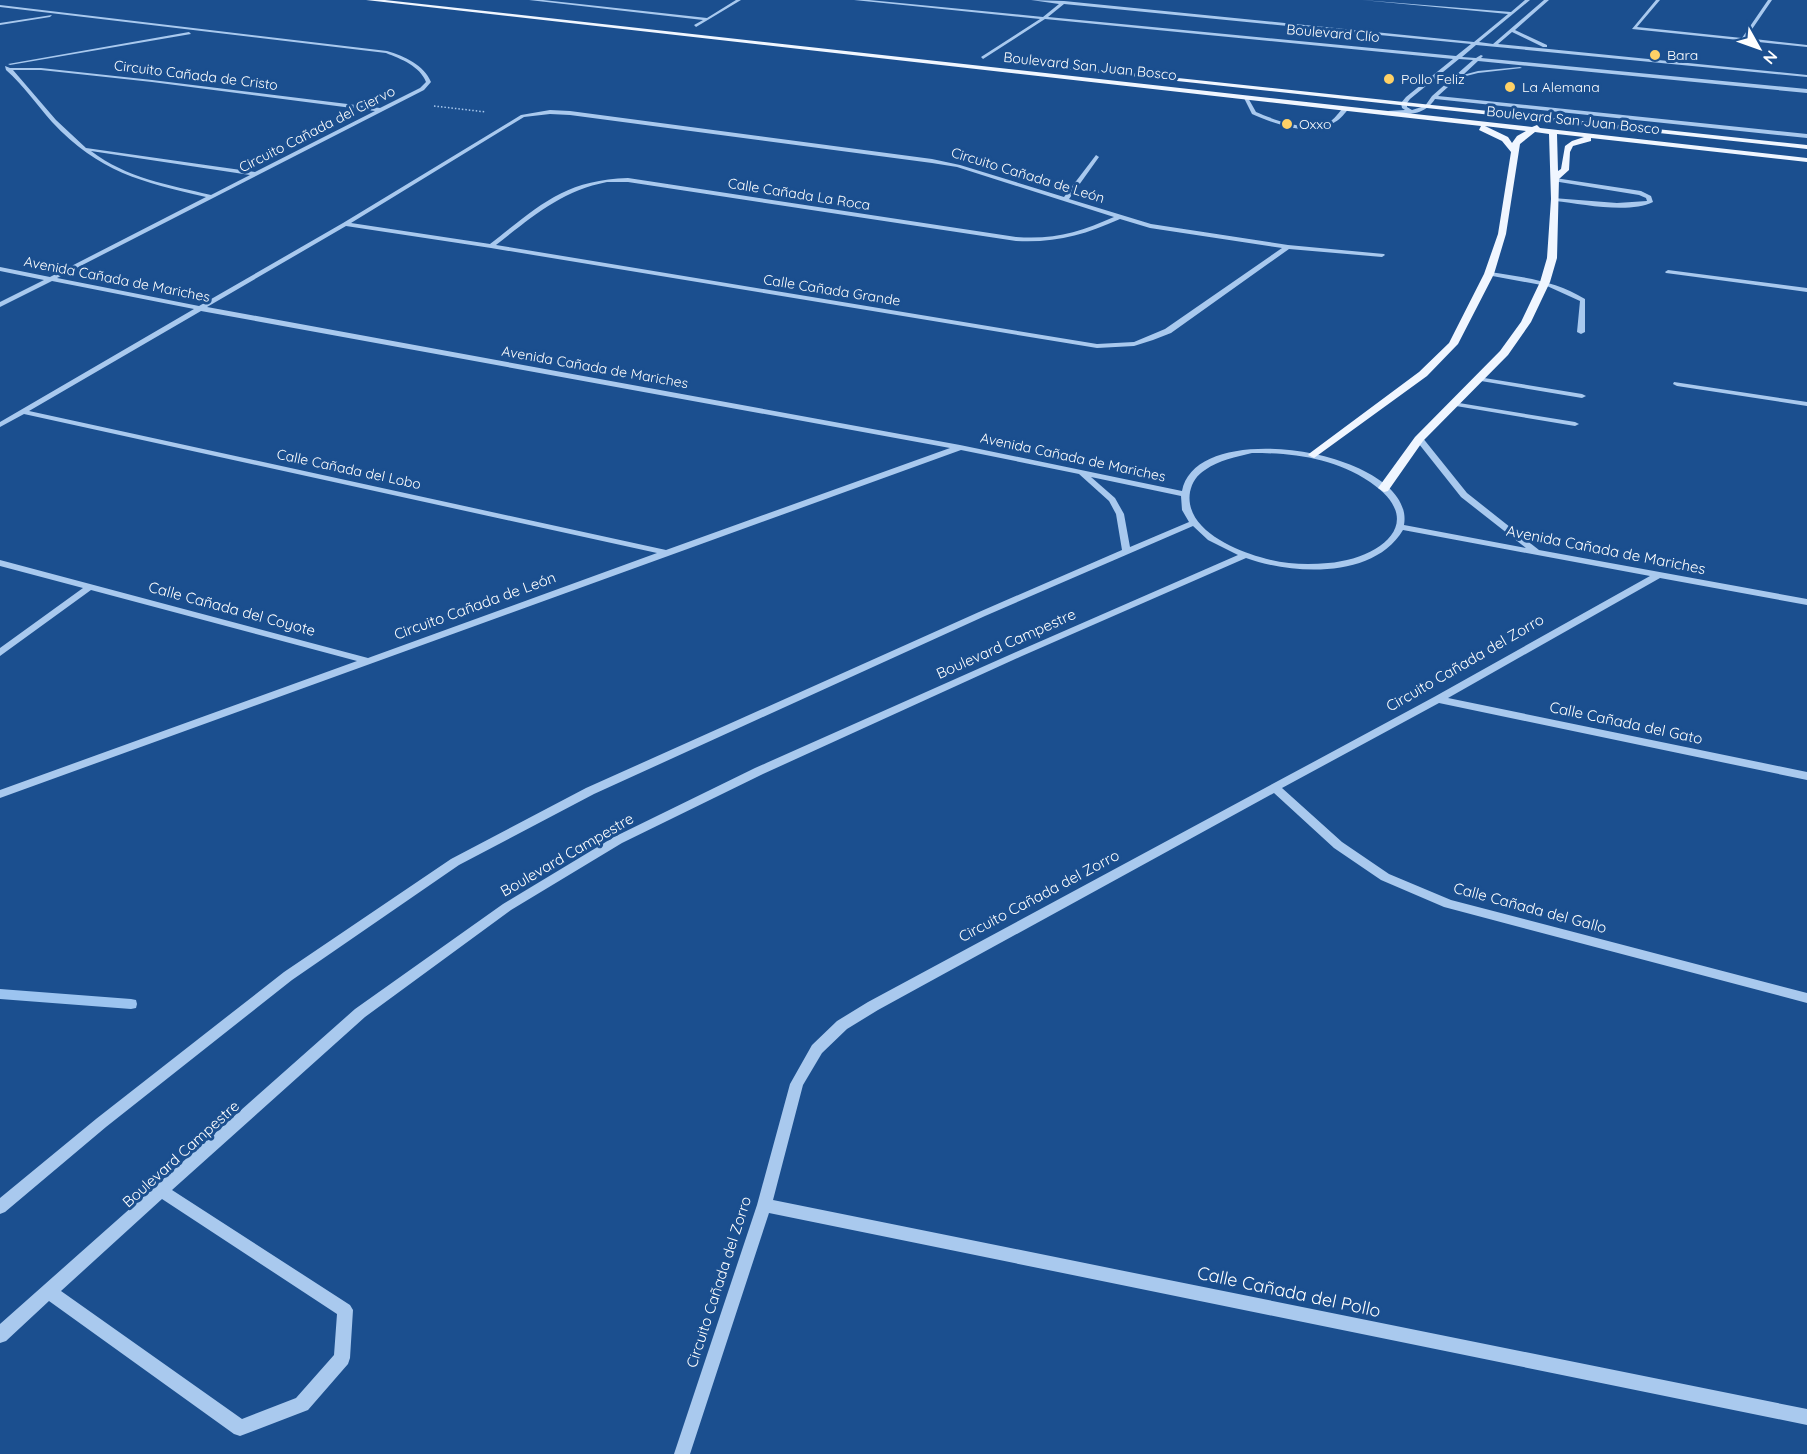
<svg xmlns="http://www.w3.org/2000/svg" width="1807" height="1454" font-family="Quicksand,sans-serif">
  <rect width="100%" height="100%" fill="#1b4f8f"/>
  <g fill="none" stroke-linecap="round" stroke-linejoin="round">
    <path fill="#9cc4f0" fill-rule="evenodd" d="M0 989 131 999 136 1000 137 1004 136 1008 131 1009 0 999Z"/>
    <path stroke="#a9c9ee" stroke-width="1.5" stroke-dasharray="1.5 2" stroke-linecap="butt" d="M434 106 486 112"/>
    <path fill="#a9c9ee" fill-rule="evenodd" d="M529 0H543L707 18 736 0H741L696 27 694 25 703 20Z
      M854 0H869L1043 17 1059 4 1031 0 1064 1 1474 42 1508 14 1362 0 1511 12 1525 0H1530L1479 42 1493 44 1544 0H1549L1515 30 1547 45V47H1543L1512 32 1498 44 1807 75V77L1476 45 1462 57 1476 58 1481 55 1483 56 1481 58 1807 89V93L1478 61 1463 75 1478 71 1520 67 1522 68 1478 73 1458 78 1438 96 1807 134V138L1435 99C1424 116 1409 114 1390 114L1388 111 1405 110 1402 108 1401 103 1406 97 1453 59 1045 19 983 59 981 57 1040 19ZM1064 4 1471 44 1456 56 1048 17ZM1459 59 1473 60 1432 96 1425 106 1412 110 1407 107V103L1410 99Z
      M1656 0H1660L1637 27 1742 38 1768 0H1772L1746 38 1807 45V47L1632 29Z
      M0 5 387 51C404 56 424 65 431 82L424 90 57 278 199 306 343 223 521 115 550 110 570 111 932 159 960 165 1064 197 1096 155 1099 157 1069 199 1151 224 1288 245 1384 254 1385 255 1382 257 1289 249 1171 333 1153 340 1134 346 1097 348 491 248 346 226 207 307 960 445 1182 491C1196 414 1417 452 1404 525L1526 548 1461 497 1415 439 1419 437H1422L1467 493 1539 550 1807 599V605L1660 578 1448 698 1807 772V780L1439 703 1282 788 1342 842 1389 874 1451 900 1807 993V1003L1444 907 1381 880 1334 848 1274 793 878 1010 847 1029 822 1053 803 1085 773 1200 1807 1409V1425L769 1213 690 1454H674L757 1205 790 1084 812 1045 837 1021 868 1002 1434 697 1650 576 1403 530C1374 579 1293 575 1246 558L1022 656 763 774 622 843 511 910 365 1017 172 1190 350 1305 353 1310 350 1358 348 1364 308 1410 240 1436 234 1434 49 1301 6 1341 0 1343V1324L355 1009 503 904 614 837 755 768 1016 652 1238 555 1208 540 1193 526 985 616 594 794 459 865 292 980 106 1127 5 1212 0 1214V1198L96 1119 284 972 451 859 586 788 979 612 1122 550 1116 514 1109 501 1079 474 961 450 0 798V790L357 661 91 590 0 656V648L83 588 0 566V560L368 658 657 553 24 414 0 427V422L194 309 52 281 0 307V302L44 280 0 271V267L50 277 206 197C141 182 99 172 52 122 37 105 23 85 6 70L5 66 10 68H41L152 80 380 108 420 88 426 82C420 66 401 59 386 53L0 7ZM13 70H41L152 82 375 111 255 172 86 148 56 120ZM550 114 570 115 932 163 957 167 1114 217C1080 232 1054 240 1016 237L628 178C563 180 538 207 490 244L351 223 524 117ZM91 151 250 175 211 195C169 185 126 178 91 151ZM607 182H628L1016 241C1056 243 1084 235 1120 219L1150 228 1282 248 1165 329 1134 342 1097 344 496 245C532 217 561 191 607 182ZM201 311 950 448 666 550 29 411ZM1252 453C1294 453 1334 458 1370 482 1430 523 1378 559 1328 563 1305 565 1282 564 1260 557 1232 549 1184 528 1190 492 1192 482 1197 475 1205 470 1219 460 1236 457 1252 453ZM1091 477 1181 496 1182 510 1189 522 1130 547 1124 514 1115 498ZM162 1199 337 1314 334 1355 296 1398 242 1419 61 1291Z
      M52 15 50 17 0 25V23Z
      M189 32 191 34 10 65 8 64Z
      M1243 96H1247L1256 112C1277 121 1309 133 1331 121 1336 117 1340 111 1344 107L1349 108C1345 113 1341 119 1335 122 1312 138 1275 124 1252 114Z
      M1555 178 1641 191 1651 196 1653 202C1629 214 1582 204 1555 201L1553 200V198L1617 203 1647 201 1646 198 1639 195 1553 181V179Z
      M1668 270 1807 288V292L1666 273 1665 272Z
      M1489 272C1523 277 1556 281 1585 299V332L1581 334 1577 332 1580 301 1547 286 1487 275V273Z
      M1478 377 1582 394 1586 396 1582 398 1481 381 1477 379Z
      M1674 382 1807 402V406L1677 386 1673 384Z
      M1453 402 1575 422 1579 424 1575 426 1456 406H1453Z"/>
    <path fill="#f0f6ff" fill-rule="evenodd" d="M366 0H385L1532 127 1537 125 1540 128 1807 158V162L1591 138V141L1573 146 1570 152 1569 170 1559 179 1557 258 1550 282 1531 322 1508 355 1423 441 1388 491 1384 492 1378 488 1415 437 1500 351 1521 322 1540 282 1547 258 1551 199 1549 134 1535 132 1520 144 1506 234 1494 274 1458 344 1427 376 1314 458 1308 455 1310 453 1419 372 1449 343 1484 274 1498 234 1511 152 1502 141 1479 130 1481 126ZM1485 126 1526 131 1517 136 1512 143 1508 137ZM1557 134 1584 137 1572 141 1565 146 1561 169 1558 171Z
      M1018 61 1807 145V149L1020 64Z"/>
  </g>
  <g fill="#ffd166" stroke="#1b4f8f" stroke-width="2">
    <circle cx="1655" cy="55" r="6"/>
    <circle cx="1389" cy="79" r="6"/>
    <circle cx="1510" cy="87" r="6"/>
    <circle cx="1287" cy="124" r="6"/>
  </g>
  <g text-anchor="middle" stroke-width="6" stroke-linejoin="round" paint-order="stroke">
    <g font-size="14" fill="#fff" stroke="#1b4f8f">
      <text transform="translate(1333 33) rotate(5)" y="5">Boulevard Clío</text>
      <text transform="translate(1090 66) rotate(6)" y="5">Boulevard San Juan Bosco</text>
      <text transform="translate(196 75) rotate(7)" y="5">Circuito Cañada de Cristo</text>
      <text transform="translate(1573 120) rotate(6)" y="5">Boulevard San Juan Bosco</text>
      <text transform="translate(317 129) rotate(-27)" y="5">Circuito Cañada del Ciervo</text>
      <text transform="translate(1028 175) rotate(17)" y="5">Circuito Cañada de León</text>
      <text transform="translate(799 194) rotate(9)" y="5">Calle Cañada La Roca</text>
      <text transform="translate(117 279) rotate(11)" y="5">Avenida Cañada de Mariches</text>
      <text transform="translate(832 290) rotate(9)" y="5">Calle Cañada Grande</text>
      <text transform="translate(595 367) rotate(10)" y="5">Avenida Cañada de Mariches</text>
      <text transform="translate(1073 457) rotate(12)" y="5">Avenida Cañada de Mariches</text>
      <text transform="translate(349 469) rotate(12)" y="5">Calle Cañada del Lobo</text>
    </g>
    <g font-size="14" fill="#fff" stroke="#1b4f8f" text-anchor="start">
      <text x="1667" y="60">Bara</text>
      <text x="1401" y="84">Pollo Feliz</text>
      <text x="1522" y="92">La Alemana</text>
      <text x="1299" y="129">Oxxo</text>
    </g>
    <g font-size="15" fill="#fff" stroke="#1b4f8f">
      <text transform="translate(1606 550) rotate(11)" y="5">Avenida Cañada de Mariches</text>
      <text transform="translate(475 606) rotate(-20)" y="5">Circuito Cañada de León</text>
      <text transform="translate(232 609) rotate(15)" y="5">Calle Cañada del Coyote</text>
      <text transform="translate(1006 644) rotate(-24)" y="5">Boulevard Campestre</text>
      <text transform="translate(1465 663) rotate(-30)" y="5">Circuito Cañada del Zorro</text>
      <text transform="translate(1626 723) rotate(12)" y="5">Calle Cañada del Gato</text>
      <text transform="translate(567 855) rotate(-30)" y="5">Boulevard Campestre</text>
      <text transform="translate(1039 896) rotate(-28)" y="5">Circuito Cañada del Zorro</text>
      <text transform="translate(1530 908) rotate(15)" y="5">Calle Cañada del Gallo</text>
      <text transform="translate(181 1154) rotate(-42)" y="5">Boulevard Campestre</text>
      <text transform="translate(719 1282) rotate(-72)" y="5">Circuito Cañada del Zorro</text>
    </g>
    <g font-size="18" fill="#fff" stroke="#1b4f8f">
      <text transform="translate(1289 1292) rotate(12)" y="6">Calle Cañada del Pollo</text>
    </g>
  </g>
  <g transform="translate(1759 48) rotate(130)" stroke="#1b4f8f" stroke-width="4.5" paint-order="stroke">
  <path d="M0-4.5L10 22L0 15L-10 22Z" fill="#ffffff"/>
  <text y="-9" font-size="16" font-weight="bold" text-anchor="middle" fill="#ffffff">N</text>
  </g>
</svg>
